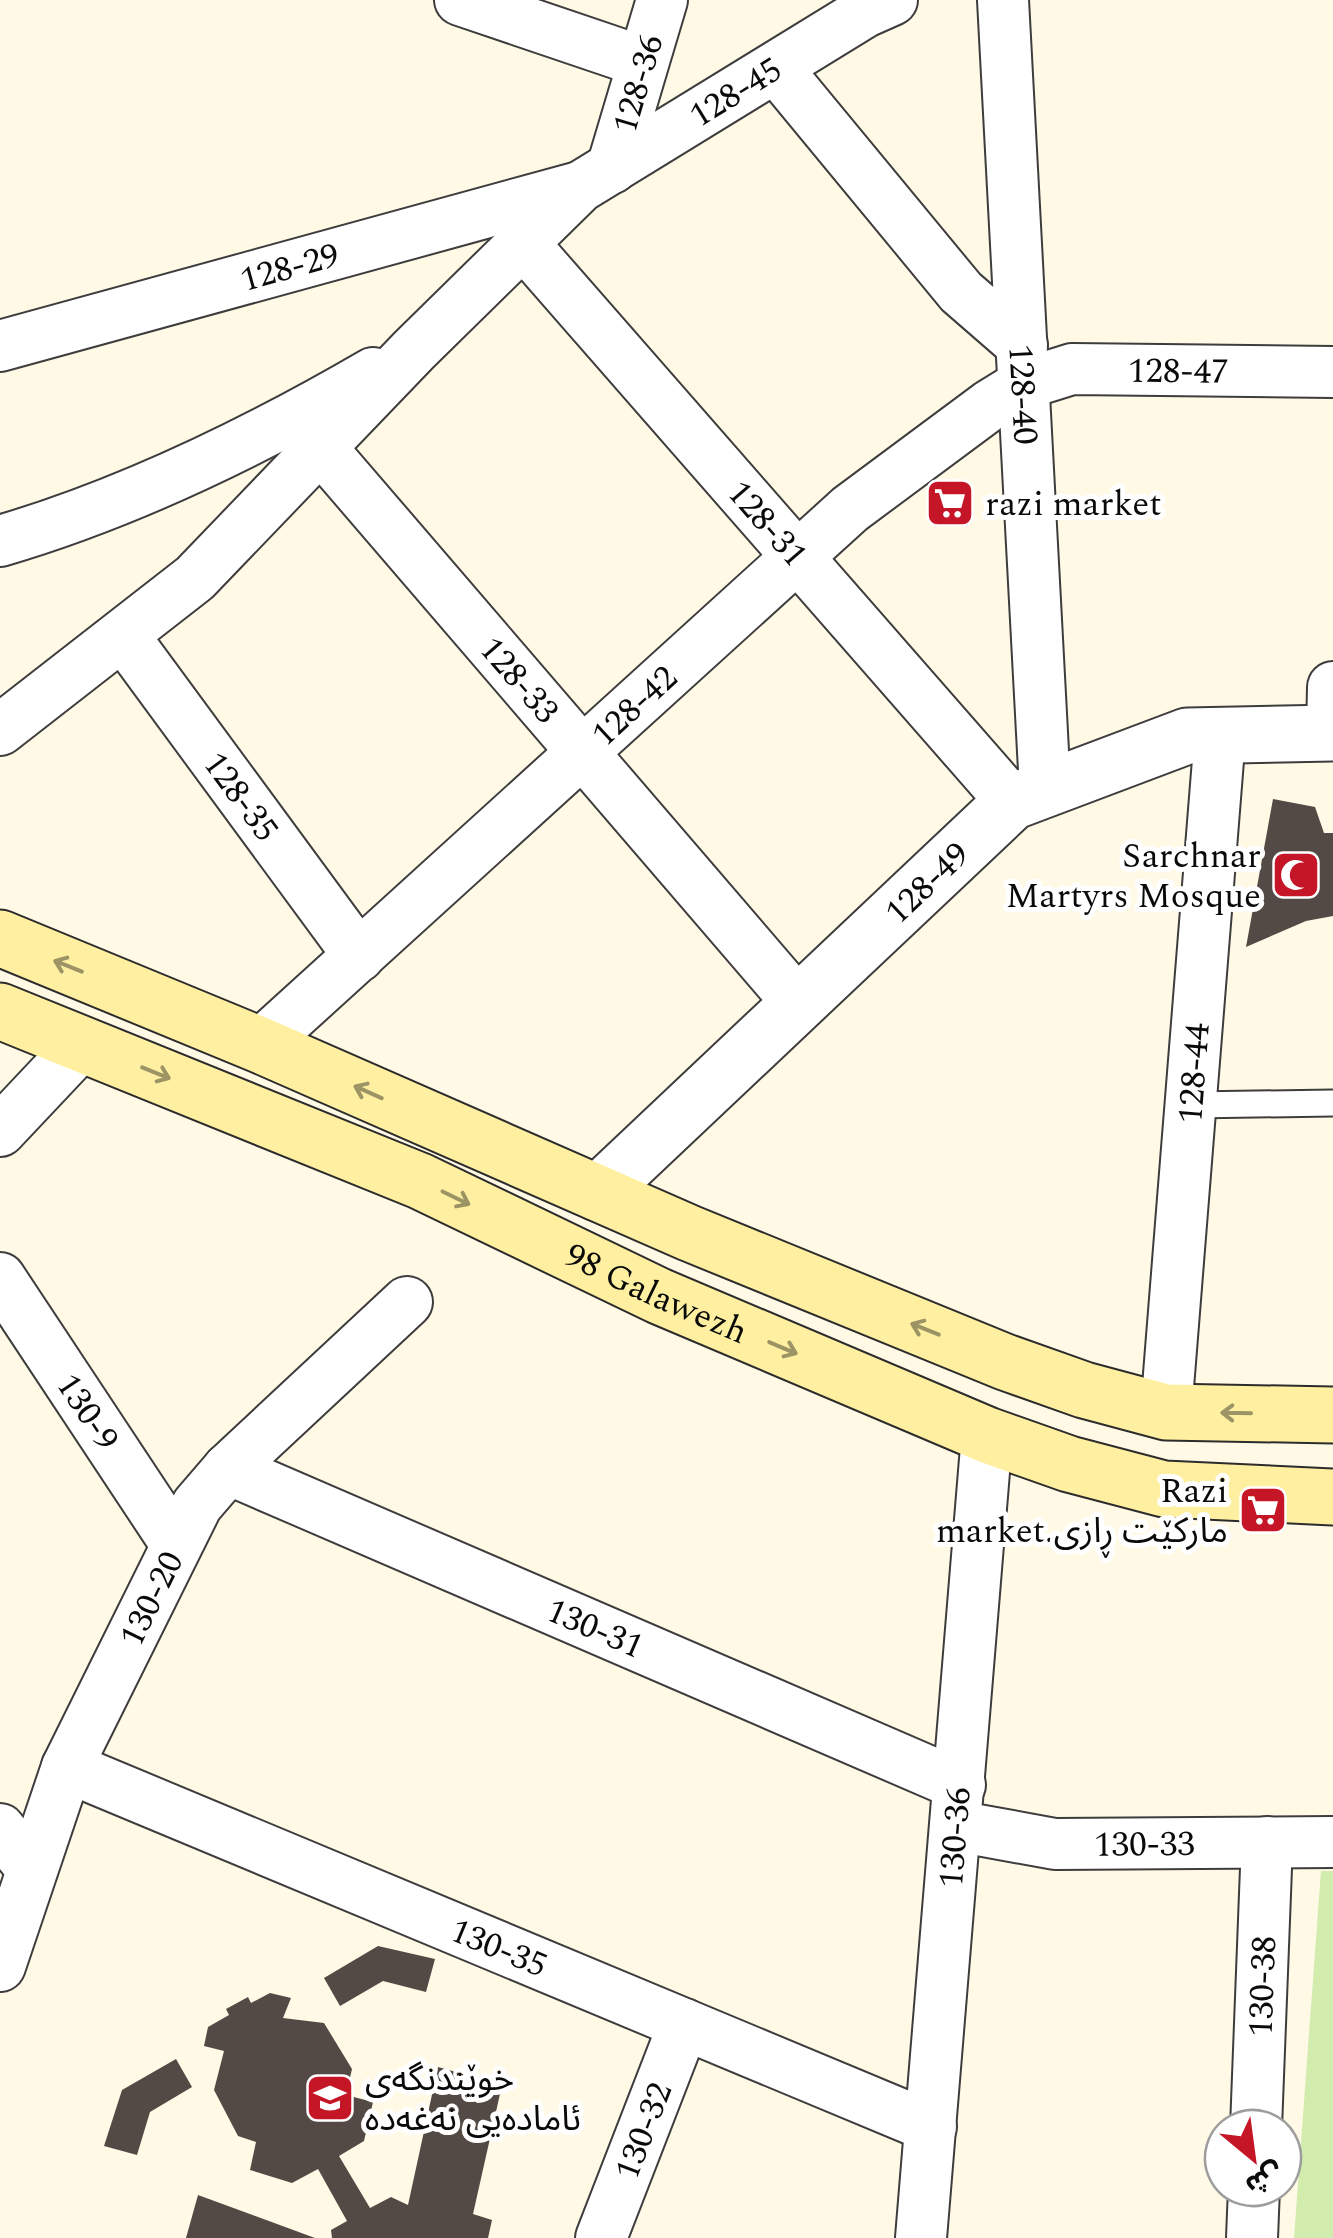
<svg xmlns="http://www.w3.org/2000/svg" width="1333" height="2238" font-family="Spectral,'Noto Sans Arabic',serif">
  <rect width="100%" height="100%" fill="#fff9e6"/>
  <path fill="#d1ecad" d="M1321 1871H1333V2238H1294Z"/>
  <path fill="#534a45" d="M1273 799 1315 807 1324 833H1333V916L1306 921 1246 947Z
    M378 1946 435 1959 426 1992 383 1981 340 2006 324 1978Z
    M270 1993 291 1998 283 2018 324 2023 352 2069 346 2095 373 2102 364 2141 339 2156 370 2208 391 2197 408 2205 438 2067 502 2085 473 2214 492 2220 488 2238H332L331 2230 347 2221 318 2169 292 2183 250 2170 256 2142 238 2136 214 2090 224 2051 204 2046 208 2027 229 2015 226 2009 248 1997 251 2003Z
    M176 2059 192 2087 150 2112 137 2155 104 2146 122 2090Z
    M198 2195 315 2238H186Z"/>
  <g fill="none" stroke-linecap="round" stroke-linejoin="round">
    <g stroke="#3d3d3d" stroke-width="29">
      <path id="service" d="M1191 1105 1333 1103"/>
    </g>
    <g stroke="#3d3d3d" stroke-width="54">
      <g id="minor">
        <path d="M460 0 643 62"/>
        <path id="s1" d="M1003 0 1045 789"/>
        <path d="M776 68 961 292 1022 345"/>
        <path id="s2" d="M612 168 662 0"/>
        <path id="s3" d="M523 243 1012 802"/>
        <path id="s4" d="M0 346 579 187"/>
        <path id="s5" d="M321 448 798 1003"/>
        <path d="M0 541C130 503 256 441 373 373"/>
        <path id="s6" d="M123 635 359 956"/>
        <path id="s7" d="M0 730 195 578 414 350 580 187 865 12 892 0"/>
        <path d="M1332 733 1333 687"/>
        <path id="s8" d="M260 1045 850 509 990 405 1024 384 1072 369 1333 372"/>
        <path d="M0 1131 83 1043"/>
        <path id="s9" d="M0 1278 176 1544"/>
        <path id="s10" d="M1166 1412 1220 735"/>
        <path id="s11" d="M228 1469 960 1785"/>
        <path id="s12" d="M67 1767 931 2127"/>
        <path id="s13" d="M956 1826 1055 1844 1333 1842"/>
        <path d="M0 1829 32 1869"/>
        <path id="s14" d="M0 1966 67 1767 197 1505 228 1469 407 1302"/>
        <path id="s15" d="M1256 2128 1267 1842"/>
        <path id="s16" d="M601 2238 684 2024"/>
        <path id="s17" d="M921 2238 987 1435"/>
        <path d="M1252 2238 1254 2188"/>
      </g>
    </g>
    <g stroke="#3d3d3d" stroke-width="59">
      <g id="tertiary">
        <path id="s18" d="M598 1193 1012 802 1187 736 1333 733"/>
      </g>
    </g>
    <g stroke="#2c2c2c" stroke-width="59">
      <g id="secondary">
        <path d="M0 938 260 1045 689 1233 1005 1362 1084 1390 1166 1412 1333 1415"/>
        <path id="s19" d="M0 1011 420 1181 659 1296 987 1435 1069 1464 1164 1489 1333 1497"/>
      </g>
    </g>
    <use href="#service" stroke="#fff" stroke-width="25"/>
    <use href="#minor" stroke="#fff" stroke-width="50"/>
    <use href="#tertiary" stroke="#fff" stroke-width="55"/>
    <use href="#secondary" stroke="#fff0a1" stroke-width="55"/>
  </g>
  <defs><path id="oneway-shaft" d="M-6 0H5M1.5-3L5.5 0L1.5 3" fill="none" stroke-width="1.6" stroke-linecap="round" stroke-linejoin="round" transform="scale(2.5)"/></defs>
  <g stroke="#9d9465">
    <use href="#oneway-shaft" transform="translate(68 966) rotate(-158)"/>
    <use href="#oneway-shaft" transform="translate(156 1073) rotate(22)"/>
    <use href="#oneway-shaft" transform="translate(368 1092) rotate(-156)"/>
    <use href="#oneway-shaft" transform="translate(456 1198) rotate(26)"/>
    <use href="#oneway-shaft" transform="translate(925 1329) rotate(-158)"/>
    <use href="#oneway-shaft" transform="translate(783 1348) rotate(23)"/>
    <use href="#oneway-shaft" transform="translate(1236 1413) rotate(-179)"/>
  </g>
  <defs>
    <g id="supermarket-square" transform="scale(2.5)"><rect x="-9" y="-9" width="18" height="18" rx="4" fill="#c51627" stroke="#fff"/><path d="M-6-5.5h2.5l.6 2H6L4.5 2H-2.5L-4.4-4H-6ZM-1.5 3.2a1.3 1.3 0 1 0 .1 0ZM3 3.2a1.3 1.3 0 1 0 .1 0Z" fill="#fff"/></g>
    <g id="mosque-square" transform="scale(2.5)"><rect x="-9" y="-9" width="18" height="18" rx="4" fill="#c51627" stroke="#fff"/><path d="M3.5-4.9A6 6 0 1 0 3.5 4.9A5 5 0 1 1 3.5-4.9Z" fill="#fff"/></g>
    <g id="school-square" transform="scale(2.5)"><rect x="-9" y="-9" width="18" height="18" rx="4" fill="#c51627" stroke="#fff"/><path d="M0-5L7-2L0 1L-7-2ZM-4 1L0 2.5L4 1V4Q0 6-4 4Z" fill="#fff"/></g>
  </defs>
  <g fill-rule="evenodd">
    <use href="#supermarket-square" x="950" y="503"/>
    <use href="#mosque-square" x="1296" y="875"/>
    <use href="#supermarket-square" x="1263" y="1510"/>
    <use href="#school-square" x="330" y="2098"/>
  </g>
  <g text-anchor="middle" stroke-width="10" stroke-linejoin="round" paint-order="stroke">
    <g font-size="35" fill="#0a0a0a" stroke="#fff">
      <text dy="12" stroke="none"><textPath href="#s2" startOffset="88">128-36</textPath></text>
      <text dy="12" stroke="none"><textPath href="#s7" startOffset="978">128-45</textPath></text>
      <text dy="12" stroke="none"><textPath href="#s4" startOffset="300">128-29</textPath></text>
      <text dy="12" stroke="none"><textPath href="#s8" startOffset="1168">128-47</textPath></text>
      <text dy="12" stroke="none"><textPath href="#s1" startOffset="395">128-40</textPath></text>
      <text dy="12" stroke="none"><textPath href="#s3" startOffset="372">128-31</textPath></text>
      <text dy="12" stroke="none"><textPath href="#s5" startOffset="305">128-33</textPath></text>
      <text dy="12" stroke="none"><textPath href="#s8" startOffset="505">128-42</textPath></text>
      <text dy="12" stroke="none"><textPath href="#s6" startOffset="200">128-35</textPath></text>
      <text dy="12" stroke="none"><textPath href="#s18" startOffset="452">128-49</textPath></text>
      <text dy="12" stroke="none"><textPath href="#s10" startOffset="340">128-44</textPath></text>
      <text dy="12" stroke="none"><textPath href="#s19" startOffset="715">98 Galawezh</textPath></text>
      <text dy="12" stroke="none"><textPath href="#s9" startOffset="160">130-9</textPath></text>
      <text dy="12" stroke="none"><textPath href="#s14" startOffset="398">130-20</textPath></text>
      <text dy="12" stroke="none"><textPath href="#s11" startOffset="400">130-31</textPath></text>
      <text dy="12" stroke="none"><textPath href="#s17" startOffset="402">130-36</textPath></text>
      <text dy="12" stroke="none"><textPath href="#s13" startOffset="190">130-33</textPath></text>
      <text dy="12" stroke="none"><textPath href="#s12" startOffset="468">130-35</textPath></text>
      <text dy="12" stroke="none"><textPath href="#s15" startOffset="142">130-38</textPath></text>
      <text dy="12" stroke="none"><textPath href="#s16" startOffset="115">130-32</textPath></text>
    </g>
    <g font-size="35" fill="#0a0a0a" stroke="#fff" text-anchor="start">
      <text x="985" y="515">razi market</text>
      <text x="1261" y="867" text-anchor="end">Sarchnar<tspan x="1261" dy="40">Martyrs Mosque</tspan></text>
      <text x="1228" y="1502" text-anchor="end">Razi<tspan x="1228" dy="40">market.مارکێت ڕازی</tspan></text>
      <text x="365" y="2090">خوێندنگەی<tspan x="365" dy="40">ئامادەیی نەغەدە</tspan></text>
    </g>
  </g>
  <g transform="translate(1253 2158) rotate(151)"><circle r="48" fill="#ffffff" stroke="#9d9d9d" stroke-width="2.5"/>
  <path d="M0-8L18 38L0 25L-18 38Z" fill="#c51627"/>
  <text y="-15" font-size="28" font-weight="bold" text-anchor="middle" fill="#0a0a0a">ش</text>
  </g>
</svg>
